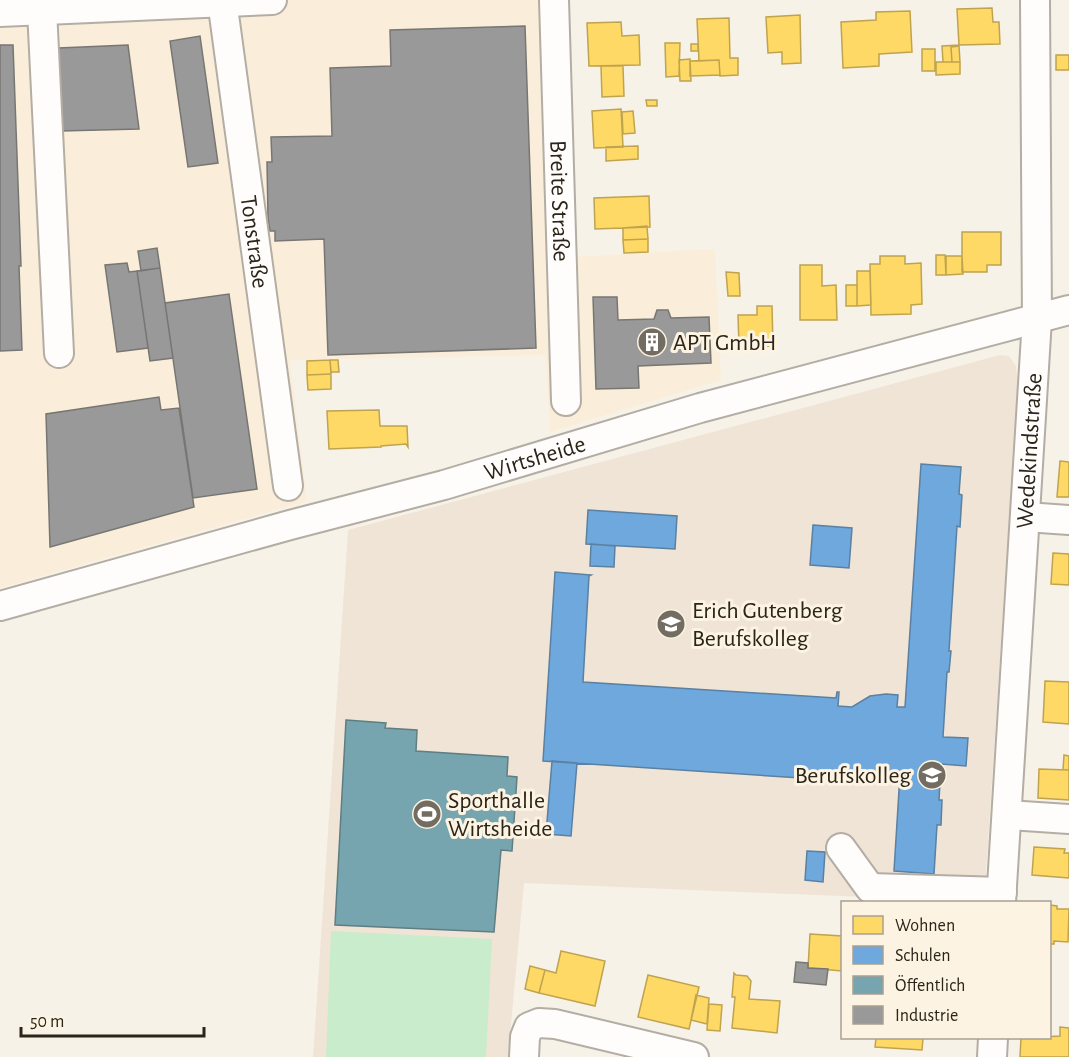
<svg xmlns="http://www.w3.org/2000/svg" width="1069" height="1057" font-family="'Alegreya Sans',sans-serif">
  <rect width="100%" height="100%" fill="#f7f2e8"/>
  <path fill="#faeeda" d="M243 0H542L550 258 715 249 721 380 550 432 546 355 290 360 307 501 0 588V25L244 16Z"/>
  <path fill="#f0e4d6" d="M1000 355 1009 356 1016 366 1018 385 984 902 524 883 508 1057H313L348 530Z"/>
  <path fill="#c9eccc" d="M331 931 492 939 486 1057H326Z"/>
  <path fill="#ffd966" stroke="#bfa34f" stroke-width="1.5" d="M992 8 993 22H999L1000 44 959 45 957 9Z
    M910 11 912 52 879 54V66L843 68 841 22 876 20V12Z
    M800 15 801 63 782 64V52L768 53 766 17Z
    M729 18 730 58H738V75L720 76 719 60 699 61 697 19Z
    M621 22 622 36 639 35 640 65 589 66 587 23Z
    M665 43H680L679 76 666 77Z
    M691 44H698V51H691Z
    M959 45 951 47 952 62H943L942 46Z
    M959 46 960 62H952L951 47Z
    M922 49H935V71H922Z
    M1056 55H1069V70H1056Z
    M690 59 691 81H680L679 60Z
    M719 60 720 75 690 76V61Z
    M936 62H960V74L936 75Z
    M601 66H623L624 96 602 97Z
    M646 100H657V106H647Z
    M621 109 623 147 594 148 592 111Z
    M633 111 635 133 623 134 622 112Z
    M638 146V159L606 161V147Z
    M649 196 650 227 595 229 594 198Z
    M647 226 648 239 623 240V228Z
    M962 232H1001V265H987V272H962Z
    M648 239V252L624 253 623 240Z
    M936 255H945L946 275H936Z
    M880 256H905V264L921 263 922 304 911 305V314L871 315 870 264H880Z
    M946 256H962L963 274 946 275Z
    M800 265H822V286L836 285 837 320H800Z
    M857 271H870L871 305 857 306Z
    M726 272 739 273 740 296H728Z
    M846 285H857V306H846Z
    M757 306H772L773 346 739 347 738 315H757Z
    M330 360H338L339 372H331Z
    M330 360 331 374 307 375V361Z
    M331 374V389L308 390 307 375Z
    M379 410 380 426H407L408 447 406 444 381 446V447L329 449 327 411Z
    M1060 461 1069 462V497H1057Z
    M1053 553 1069 554V585L1051 584Z
    M1045 681 1069 682V724L1043 722Z
    M1064 755 1069 756V770H1063Z
    M1039 769 1069 770V800L1038 798Z
    M1034 847 1065 849 1064 853H1069V878L1032 875Z
    M1050 905 1057 906V909H1069L1068 942 1054 941V944H1050Z
    M810 934 842 936V971L808 968Z
    M561 951 605 961 595 1006 539 993 545 970 556 973Z
    M530 966 545 970 539 993 525 989Z
    M734 973 736 975 747 976 751 981 749 999 780 1001 777 1033 732 1028 735 997H732Z
    M648 975 699 987 689 1029 638 1017Z
    M696 995 709 998 707 1024 691 1020Z
    M709 1004 722 1005 720 1031 707 1030Z
    M1060 1027 1069 1028V1057H1020L1021 1038 1060 1036Z
    M876 1038H923L922 1050 875 1047Z"/>
  <path fill="#6fa8dc" stroke="#5a80a2" stroke-width="1.5" d="M921 464 961 467 959 494 962 495 960 527 957 526 949 651H951L949 672H947L943 737 968 738 966 766 941 764 939 800H942L941 825H937L934 874 894 871 900 774 850 770 849 781H847L543 761 555 572 591 575 589 576 583 682 836 698 837 692H839L838 706 852 707 870 696 886 694 898 695 897 707H905Z
    M588 510 677 516 675 549 586 544Z
    M813 525 852 528 849 568 810 565Z
    M591 544 615 546 614 567 590 566Z
    M552 761 577 763 571 836 546 834Z
    M807 851 825 852 823 882 805 880Z"/>
  <path fill="#76a5af" stroke="#5f7e82" stroke-width="1.5" d="M346 720 386 723 385 728 417 730 416 751 508 757 507 776 517 777 512 851 501 850 494 932 335 925Z"/>
  <path fill="#999" stroke="#787673" stroke-width="1.5" d="M525 26 536 348 328 355 324 239 275 241V231H270L268 218 267 162H272L271 137 332 136 330 68 391 66 390 30Z
    M200 36 218 163 188 167 170 41Z
    M0 45H13L21 266H19L22 350 0 351Z
    M128 45 139 129 61 131 59 48Z
    M157 248 160 268 141 271 138 251Z
    M127 263 129 272 137 271 148 348 117 352 105 265Z
    M160 268 173 358 150 361 137 271Z
    M229 294 257 489 193 498 165 303Z
    M593 297H617L618 320 654 319 657 310H668L671 318 709 317 711 363 638 366 639 388 596 389Z
    M159 397 161 410 179 408 194 507 50 547 46 414Z
    M796 962 808 963V968L828 969 826 985 794 982Z"/>
  <g fill="none" stroke-linecap="round" stroke-linejoin="round">
    <g stroke="#b3ada4" stroke-width="32">
      <g id="minor">
        <path id="s1" d="M222 0 288 486"/>
        <path id="s2" d="M554 0 566 401"/>
        <path d="M42 10 59 353"/>
        <path d="M0 12 272 0"/>
        <path d="M1026 517 1069 520"/>
        <path id="s3" d="M0 606 290 525 444 485 700 408 1069 310"/>
        <path d="M1007 815 1069 819"/>
        <path d="M841 848 870 888 1002 892"/>
        <path id="s4" d="M1001 902 1037 319 1035 0"/>
        <path d="M524 1057 525 1037 529 1027 539 1023 555 1024 694 1057"/>
        <path d="M992 1057 993 1038"/>
      </g>
    </g>
    <use href="#minor" stroke="#fefdfc" stroke-width="28"/>
  </g>
  <defs>
    <g id="building-disc" transform="scale(1.5)"><circle r="9.5" fill="#726c61" stroke="#fdf3e2"/><path d="M-4-6H4V6H1V3H-1V6H-4ZM-2.5-4.3h1.7v1.8h-1.7ZM.8-4.3h1.7v1.8H.8ZM-2.5-1h1.7V.8h-1.7ZM.8-1h1.7V.8H.8Z" fill="#fff"/></g>
    <g id="school-disc" transform="scale(1.5)"><circle r="9.5" fill="#726c61" stroke="#fdf3e2"/><path d="M0-5L7-2L0 1L-7-2ZM-4 1L0 2.5L4 1V4Q0 6-4 4Z" fill="#fff"/></g>
    <g id="stadium-disc" transform="scale(1.5)"><circle r="9.5" fill="#726c61" stroke="#fdf3e2"/><path d="M0-5a6.5 5 0 1 0 0 10a6.5 5 0 1 0 0-10ZM-3.5-1.8h7v3.6h-7Z" fill="#fff"/></g>
  </defs>
  <g fill-rule="evenodd">
    <use href="#building-disc" x="652" y="342"/>
    <use href="#school-disc" x="671" y="624"/>
    <use href="#school-disc" x="932" y="775"/>
    <use href="#stadium-disc" x="427" y="814"/>
  </g>
  <g text-anchor="middle" stroke-width="6" stroke-linejoin="round" paint-order="stroke">
    <g font-size="24" fill="#2a2419" stroke="#fdf3e2">
      <text dy="8" stroke="none"><textPath href="#s2" startOffset="201">Breite Straße</textPath></text>
      <text dy="8" stroke="none"><textPath href="#s1" startOffset="244">Tonstraße</textPath></text>
      <text dy="8" stroke="none"><textPath href="#s4" startOffset="452">Wedekindstraße</textPath></text>
      <text dy="8" stroke="none"><textPath href="#s3" startOffset="555">Wirtsheide</textPath></text>
    </g>
    <g font-size="24" fill="#2a2419" stroke="#fdf3e2" text-anchor="start">
      <text x="673" y="350">APT GmbH</text>
      <text x="692" y="618">Erich Gutenberg<tspan x="692" dy="28">Berufskolleg</tspan></text>
      <text x="911" y="783" text-anchor="end">Berufskolleg</text>
      <text x="448" y="808">Sporthalle<tspan x="448" dy="28">Wirtsheide</tspan></text>
    </g>
  </g>
  <rect x="841" y="901" width="210" height="138" fill="#fdf3e2" stroke="#a9a092" stroke-width="1.5"/>
  <rect x="853" y="916" width="30" height="18" fill="#ffd966" stroke="#a9a092" stroke-width="1.5"/>
  <text x="895" y="931" font-size="18" fill="#2a2419">Wohnen</text>
  <rect x="853" y="946" width="30" height="18" fill="#6fa8dc" stroke="#a9a092" stroke-width="1.5"/>
  <text x="895" y="961" font-size="18" fill="#2a2419">Schulen</text>
  <rect x="853" y="976" width="30" height="18" fill="#76a5af" stroke="#a9a092" stroke-width="1.5"/>
  <text x="895" y="991" font-size="18" fill="#2a2419">Öffentlich</text>
  <rect x="853" y="1006" width="30" height="18" fill="#999999" stroke="#a9a092" stroke-width="1.5"/>
  <text x="895" y="1021" font-size="18" fill="#2a2419">Industrie</text>
  <path d="M21 1027v9h183v-9" fill="none" stroke="#2a2419" stroke-width="3"/>
  <text x="30" y="1027" font-size="18" fill="#2a2419" stroke="#fdf3e2" stroke-width="4.5" paint-order="stroke">50 m</text>
</svg>
